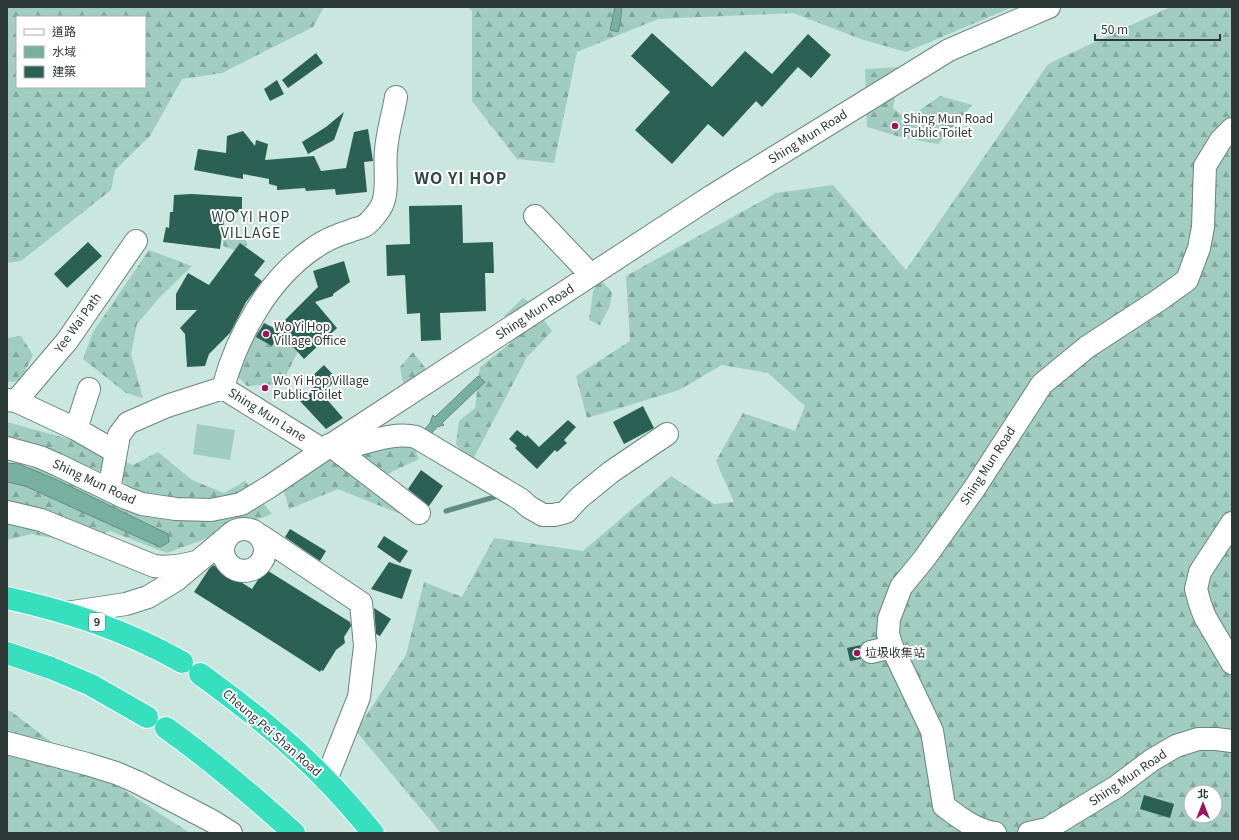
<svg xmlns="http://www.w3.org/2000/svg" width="1239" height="840" font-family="Georgia,'Noto Sans TC',serif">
  <defs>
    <pattern id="forest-firs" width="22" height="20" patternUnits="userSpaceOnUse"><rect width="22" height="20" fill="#a0cdc0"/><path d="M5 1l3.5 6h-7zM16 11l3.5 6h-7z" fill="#83a79d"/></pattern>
  </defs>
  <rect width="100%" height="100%" fill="#c9e7de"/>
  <path fill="url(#forest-firs)" fill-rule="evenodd" d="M7 7H324L313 27 222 73 182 79 150 136 115 170 111 190 21 261 7 263ZM17 17H145V87H17Z
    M468 7H615L610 30 617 32 620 24 622 7H1013L906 52 861 39 793 13 658 19 577 52 554 163 517 159 472 101V11Z
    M1170 7H1232V833H441L356 731 406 655 424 582 462 597 494 538 583 551 671 476 714 504 734 502 716 461 743 413 795 431 805 406 768 373 722 365 679 390 587 418 576 376 630 341 626 276 776 193 833 185 906 270 1048 64ZM1191 792H1215V816H1191Z
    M901 67 893 108 907 119 940 96 972 105 938 144 897 136 867 127 865 69Z
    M224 232 245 236 247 245 237 251 223 246Z
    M149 250 192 266 159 298 137 324 131 354 143 398 126 393 83 359 93 332Z
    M599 278 612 292 610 306 600 325 589 320 593 292Z
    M523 298 533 305 552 331 527 357 471 463 456 444 459 421 475 408 480 367 512 342 519 334 504 316Z
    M247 323 299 349 282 384 247 386 221 359Z
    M21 336 33 355 20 381 7 382V338Z
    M413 352 426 369 429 392 403 382 400 367Z
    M7 422 69 439 133 465 158 452 192 480 224 493 245 481 272 514 167 553 110 531 79 543 32 534 7 540V465L38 468 109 503 124 481 31 443 7 446Z
    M413 444 419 459 385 475 405 497 403 515 338 489 289 509 281 481 342 447 349 454Z
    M7 710 12 712 59 748 190 833H7Z"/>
  <path fill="#a0cdc0" d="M197 424 235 430 230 460 193 454Z"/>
  <path fill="#78b0a0" stroke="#628c80" d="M615 7H622L620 24 618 32 610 30Z
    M478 376 485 382 442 423 444 425 437 427 431 434 425 429 430 423 433 415 435 417Z
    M7 463 19 464 55 479 168 534 169 542 160 547 25 486 7 482Z"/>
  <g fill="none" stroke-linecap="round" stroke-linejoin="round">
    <path stroke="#628c80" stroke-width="5" d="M446 511 498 496"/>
  </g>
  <path fill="#2a6154" d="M652 33 712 87 745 51 772 74 808 34 831 55 811 78 798 67 762 107 756 101 723 137 708 124 672 164 635 130 670 92 631 56Z
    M316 53 323 63 288 88 282 80Z
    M277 80 284 94 270 101 264 89Z
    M344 112 334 140 308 154 302 142 326 127Z
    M368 129 373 161 364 162 367 192 336 195 335 189 306 191 305 188 277 190V186L269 184V179L243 174V179L194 170 198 149 226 153 227 136 243 131 255 146 256 140 268 144 265 160 314 156 321 171 346 168 354 132Z
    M192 194 242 197V212L225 213 220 249 163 242 166 227 169 228 170 212H173L174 195Z
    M462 205 463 243 493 242 494 273H485L486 311 440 313 441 340 421 341 420 313 407 314 405 275 387 276 386 245 410 244 409 206Z
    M88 242 102 256 67 288 54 274Z
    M240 243 265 261 254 275 262 281 246 302 230 333 209 354 205 366 187 367 185 334 180 328 197 310H176V294L188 273 209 285Z
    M344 261 350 282 333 294V296L315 302 337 328 304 359 280 332 272 346 256 337 264 323 280 331 277 328 318 287 313 271Z
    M324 365 337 379 322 393 318 389 343 418 326 429 300 401 315 386 308 380Z
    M643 406 654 428 624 444 613 422Z
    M568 420 576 427 564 440 567 443 557 452 555 450 537 469 515 448 517 446 509 439 517 430 526 437 527 435 539 447Z
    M421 470 443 486 429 506 408 489Z
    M290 529 326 551 320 561 285 537Z
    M384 536 408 551 400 563 377 547Z
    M389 562 412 570 402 599 371 589Z
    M213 565 252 589 265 569 350 622 351 626 344 637 345 643 336 650 323 671 321 670 320 672 286 650 194 592 209 569Z
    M374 608 391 619 380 636 376 634Z
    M861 645 859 649V655L861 659 850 661 847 648Z
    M1144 795 1174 804 1170 818 1140 809Z"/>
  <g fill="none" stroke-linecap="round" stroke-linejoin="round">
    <g stroke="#69857d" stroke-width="24">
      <path id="minor" d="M535 216 591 275
        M223 388C237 336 268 279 314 248 325 240 337 235 350 231 355 229 360 228 364 226 369 224 380 210 382 205 389 191 384 166 386 151 387 133 393 115 396 97
        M7 400 16 401 76 429 116 452 119 435 128 423 167 406 223 388 323 450
        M16 401 67 341 136 241
        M76 429 89 389
        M334 443 346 446H351C372 441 395 432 416 437L520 499 529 507 543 515H554L566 512 579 498 611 472 667 434
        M330 445 419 513
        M7 448 40 457 58 465 126 498 142 504 176 509 211 510 241 504 269 487 334 443 712 196 949 50 1049 7
        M109 490 116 452
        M7 512 41 520 154 566C169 568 181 566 196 562
        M1232 523 1200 572 1196 589 1200 604 1205 617 1232 663
        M223 550a21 21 0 1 1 42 0a21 21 0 1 1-42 0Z
        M261 536 361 603 365 646 359 697 326 780
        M66 613 126 604 148 597 176 580 226 538
        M871 652 892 647
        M7 743 87 764 116 773 137 782 212 821 231 833
        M995 833C975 830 960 818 944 806L932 731 892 647 888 634 889 619 901 587 924 559 974 489 1042 384 1087 347 1159 300 1187 280 1199 248 1203 227 1205 166 1221 140 1232 129
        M1029 833 1047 829 1116 787 1152 760 1176 746 1198 739H1216L1232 741"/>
    </g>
    <g stroke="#fff" stroke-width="24">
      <path id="highway" d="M7 598C70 612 125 630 182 662
        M7 653 51 668 91 685 147 717
        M200 674C244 706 288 740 326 780 343 797 358 815 373 833
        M166 728C211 760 253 796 294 833"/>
    </g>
    <use href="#minor" stroke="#fff" stroke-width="22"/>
    <use href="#highway" stroke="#36e0be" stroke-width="22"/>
  </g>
  <g fill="#9f135e" stroke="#fff" stroke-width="1.5">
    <circle cx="895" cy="126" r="4"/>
    <circle cx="266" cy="334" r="4"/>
    <circle cx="265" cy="388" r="4"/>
    <circle cx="857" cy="653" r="4"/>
  </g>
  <g text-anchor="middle" stroke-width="4" stroke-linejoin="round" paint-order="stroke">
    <rect fill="#fff" stroke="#6c7472" stroke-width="1" x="89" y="613" width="16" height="18" rx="3"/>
    <g font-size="11" font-weight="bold" fill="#2d3936">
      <text x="97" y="626">9</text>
    </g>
    <g font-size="12" fill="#2d3936" stroke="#fff" text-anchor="start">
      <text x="903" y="123">Shing Mun Road<tspan x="903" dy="14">Public Toilet</tspan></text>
      <text x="274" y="331">Wo Yi Hop<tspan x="274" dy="14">Village Office</tspan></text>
      <text x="273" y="385">Wo Yi Hop Village<tspan x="273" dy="14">Public Toilet</tspan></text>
      <text x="865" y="657">垃圾收集站</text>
    </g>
    <g font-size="12" fill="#2d3936" stroke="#fff">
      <text transform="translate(808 137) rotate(-32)" y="4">Shing Mun Road</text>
      <text transform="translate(535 312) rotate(-33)" y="4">Shing Mun Road</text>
      <text transform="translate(78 323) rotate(-54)" y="4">Yee Wai Path</text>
      <text transform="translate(267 415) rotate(32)" y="4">Shing Mun Lane</text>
      <text transform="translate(988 466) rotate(-57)" y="4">Shing Mun Road</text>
      <text transform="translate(94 482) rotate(25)" y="4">Shing Mun Road</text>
      <text transform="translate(272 733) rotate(41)" y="4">Cheung Pei Shan Road</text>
      <text transform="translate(1128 778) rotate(-34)" y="4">Shing Mun Road</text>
    </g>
    <g font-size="14" letter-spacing="1" fill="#2d4740" stroke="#fff">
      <text x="251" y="222">WO YI HOP<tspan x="251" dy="16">VILLAGE</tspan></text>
    </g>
    <g font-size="16" font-weight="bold" letter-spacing="1" fill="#2d4740" stroke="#fff">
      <text x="461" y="184">WO YI HOP</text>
    </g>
  </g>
  <rect width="1239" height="840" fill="none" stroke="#2d3936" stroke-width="16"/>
  <rect x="16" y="16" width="130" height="72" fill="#ffffff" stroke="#abb0af"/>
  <rect x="24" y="29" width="20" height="6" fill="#ffffff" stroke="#abb0af"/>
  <text x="52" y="36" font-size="12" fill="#2d3936">道路</text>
  <rect x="24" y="46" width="20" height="12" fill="#78b0a0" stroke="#abb0af"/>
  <text x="52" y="56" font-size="12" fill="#2d3936">水域</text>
  <rect x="24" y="66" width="20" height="12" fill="#2a6154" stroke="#abb0af"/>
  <text x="52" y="76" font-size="12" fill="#2d3936">建築</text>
  <g transform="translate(1203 804)"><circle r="19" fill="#ffffff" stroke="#abb0af"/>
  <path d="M0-3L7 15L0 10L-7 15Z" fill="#9f135e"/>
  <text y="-6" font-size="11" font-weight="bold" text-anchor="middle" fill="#2d3936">北</text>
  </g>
  <path d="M1095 34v6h125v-6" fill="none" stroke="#2d3936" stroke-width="2"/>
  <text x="1101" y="34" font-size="12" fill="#2d3936" stroke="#ffffff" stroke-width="3" paint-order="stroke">50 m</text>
</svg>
